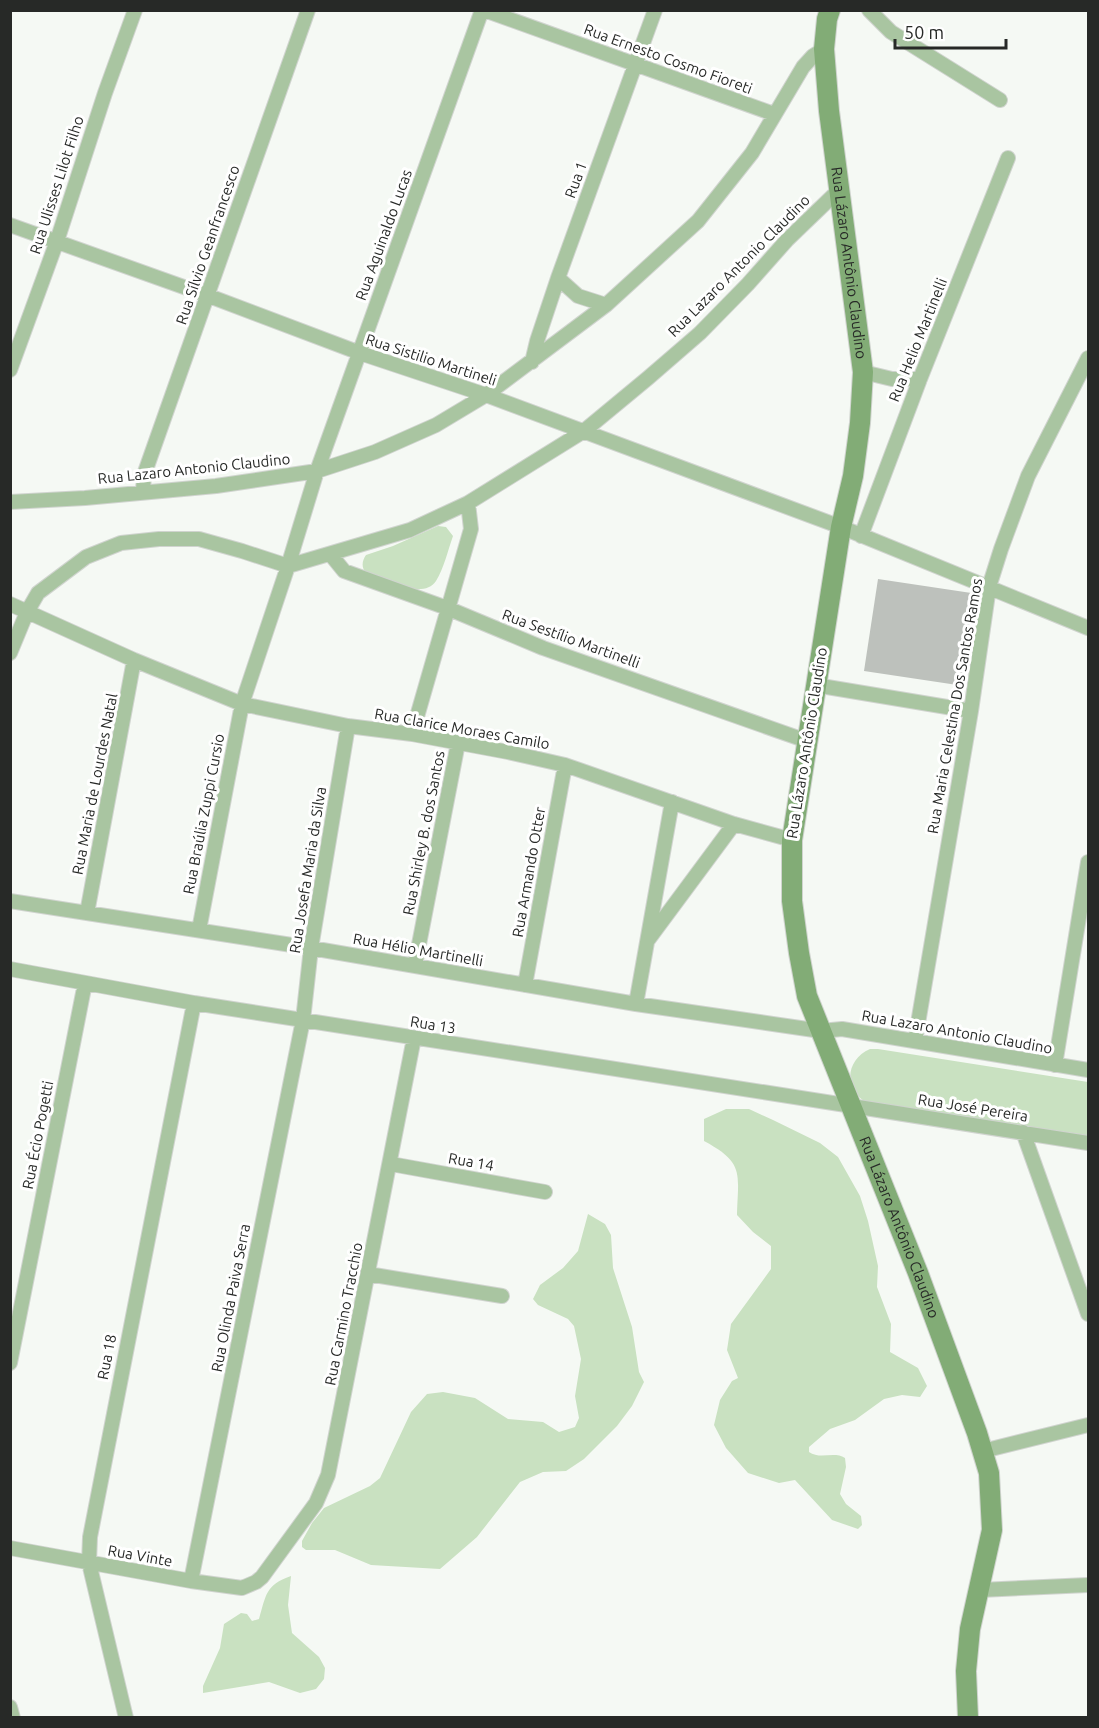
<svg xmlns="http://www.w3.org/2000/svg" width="1099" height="1728" font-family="Ubuntu,sans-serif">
  <rect width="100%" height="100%" fill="#f5f9f4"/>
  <path fill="#c9e1c1" d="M438 526 446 527 453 536C448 550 444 568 436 581 423 601 383 579 366 573 361 567 362 561 366 555L393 546Z
    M870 1049H878L1088 1082V1138L864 1101C843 1086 847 1059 870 1049Z
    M726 1109H749L773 1120 820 1143 838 1157 860 1196 868 1221 878 1266 877 1287 891 1324 890 1352 918 1368 927 1386 920 1397 902 1395 884 1399 855 1420 830 1429 809 1447V1452C820 1460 834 1451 845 1458L846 1467 840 1494 846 1504 861 1516 862 1525 858 1529 832 1520 795 1480 779 1483 748 1473 726 1448 714 1425 720 1400 732 1381 738 1378 727 1350 731 1324 771 1269V1246L753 1232 737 1215C738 1173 745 1163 704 1141V1119Z
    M588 1214 605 1224 611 1235 613 1268 632 1327 639 1372 644 1382 632 1406 617 1426 584 1459 566 1471 543 1472 520 1482 477 1537 440 1569 371 1565 335 1550H306L302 1547V1541L312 1523 324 1508 370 1486 380 1478 411 1412 427 1394 443 1392 475 1398 508 1419 543 1422 559 1432 575 1427 579 1418 575 1396 581 1359 574 1326 568 1319 538 1305 533 1299 540 1285 563 1268 578 1251Z
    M291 1576 288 1605 292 1633 319 1657 325 1668 324 1679 316 1689 300 1693 269 1682 203 1693V1686L220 1648 224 1624 241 1613 247 1614 252 1621 259 1619C266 1596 265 1585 291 1576Z"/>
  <path fill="#bdc1bc" d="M878 579 978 594 964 686 864 671Z"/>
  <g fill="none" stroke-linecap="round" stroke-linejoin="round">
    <g stroke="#d0d4cf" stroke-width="16">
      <path id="street" d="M484 10 774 114
        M869 10 891 32 1000 100
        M10 225 209 296 360 353 486 395 841 527 1088 628
        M558 278 578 296 606 305
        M532 362 537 341 558 278 655 10
        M10 370 57 241 105 93 135 10
        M863 372 892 379H920
        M143 491 144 475 308 10
        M10 502 85 498 216 486 317 471 375 452 436 425 486 395 606 305 698 221 752 153 803 67 813 56 824 49
        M861 536 920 379 1008 158
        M331 555 344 571 447 608 543 648 807 741
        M10 604 134 660 242 704 348 726 412 734 508 752 565 765 734 824 792 840
        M10 653 27 612 38 593 86 557 121 543 159 539H199L242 551 288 566 410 530 468 503 584 431 648 378 700 333 748 284 787 240 840 189
        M815 685 971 711
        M412 734 471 529 468 503
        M10 901 311 948 636 1004 821 1031 842 1029 1088 1070
        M87 913 134 660
        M199 930 242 704 288 566 317 471 482 10
        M648 940 734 824
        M415 965 458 743
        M10 969 194 1003 1088 1143
        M525 985 565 765
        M636 1004 672 802
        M915 1041 971 711 989 587 1001 549 1028 476 1088 358
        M1055 1065 1088 862
        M1023 1132 1088 1314
        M391 1164 545 1192
        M368 1274 502 1296
        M10 1363 85 983
        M983 1451 1088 1425
        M10 1548 191 1581 242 1588 256 1582 262 1577 316 1503 328 1475 414 1038
        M191 1581 303 1020 311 948 348 726
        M980 1590 1088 1585
        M10 1707 13 1718
        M126 1718 89 1563 90 1537 194 1003"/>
    </g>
    <g stroke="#d0d4cf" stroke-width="22">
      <g id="secondary">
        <path id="s1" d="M830 10 827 19 824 49 829 111 863 372 860 423 853 476 841 527 792 840V901L799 953 807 996 918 1273 977 1433 989 1473 992 1530 970 1629 966 1671 968 1718"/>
      </g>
    </g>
    <use href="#street" stroke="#a9c5a1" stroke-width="14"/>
    <use href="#secondary" stroke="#82ac76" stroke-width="20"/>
  </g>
  <g text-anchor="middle" stroke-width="6" stroke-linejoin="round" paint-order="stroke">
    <g font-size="15" fill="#272927" stroke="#fff">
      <text transform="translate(668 59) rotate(20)" y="5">Rua Ernesto Cosmo Fioreti</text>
      <text transform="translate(576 180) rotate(-70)" y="5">Rua 1</text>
      <text transform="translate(57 185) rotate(-72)" y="5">Rua Ulisses Lilot Filho</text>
      <text transform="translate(384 235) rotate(-70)" y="5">Rua Aguinaldo Lucas</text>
      <text transform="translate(208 245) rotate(-71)" y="5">Rua Sílvio Geanfrancesco</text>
      <text dy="5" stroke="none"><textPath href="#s1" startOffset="255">Rua Lázaro Antônio Claudino</textPath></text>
      <text transform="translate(739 266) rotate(-45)" y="5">Rua Lazaro Antonio Claudino</text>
      <text transform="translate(918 340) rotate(-68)" y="5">Rua Helio Martinelli</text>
      <text transform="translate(431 360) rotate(18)" y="5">Rua Sistilio Martineli</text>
      <text transform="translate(194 469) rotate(-6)" y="5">Rua Lazaro Antonio Claudino</text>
      <text transform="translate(571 639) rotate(20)" y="5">Rua Sestílio Martinelli</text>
      <text transform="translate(955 706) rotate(-80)" y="5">Rua Maria Celestina Dos Santos Ramos</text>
      <text transform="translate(462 729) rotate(10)" y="5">Rua Clarice Moraes Camilo</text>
      <text transform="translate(807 743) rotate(-81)" y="5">Rua Lázaro Antônio Claudino</text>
      <text transform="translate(95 784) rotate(-79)" y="5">Rua Maria de Lourdes Natal</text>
      <text transform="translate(204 814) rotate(-79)" y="5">Rua Braúlia Zuppi Cursio</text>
      <text transform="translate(424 833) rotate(-79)" y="5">Rua Shirley B. dos Santos</text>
      <text transform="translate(308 870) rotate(-81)" y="5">Rua Josefa Maria da Silva</text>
      <text transform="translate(529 872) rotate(-80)" y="5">Rua Armando Otter</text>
      <text transform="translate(418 950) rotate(10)" y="5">Rua Hélio Martinelli</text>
      <text transform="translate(433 1025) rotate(9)" y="5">Rua 13</text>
      <text transform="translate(957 1032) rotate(10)" y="5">Rua Lazaro Antonio Claudino</text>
      <text transform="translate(973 1108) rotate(9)" y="5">Rua José Pereira</text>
      <text transform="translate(38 1135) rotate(-79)" y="5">Rua Écio Pogetti</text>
      <text transform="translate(471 1162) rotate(10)" y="5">Rua 14</text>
      <text dy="5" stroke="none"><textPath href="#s1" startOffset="1245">Rua Lázaro Antônio Claudino</textPath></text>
      <text transform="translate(231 1298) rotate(-79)" y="5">Rua Olinda Paiva Serra</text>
      <text transform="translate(344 1314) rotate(-79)" y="5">Rua Carmino Tracchio</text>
      <text transform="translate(107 1357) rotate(-79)" y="5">Rua 18</text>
      <text transform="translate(140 1556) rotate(10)" y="5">Rua Vinte</text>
    </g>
  </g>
  <rect width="1099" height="1728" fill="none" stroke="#272927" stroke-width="24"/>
  <path d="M895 39v9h111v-9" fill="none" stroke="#272927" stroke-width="3"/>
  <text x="904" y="39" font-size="18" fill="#272927" stroke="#ffffff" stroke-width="4.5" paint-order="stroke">50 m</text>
</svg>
